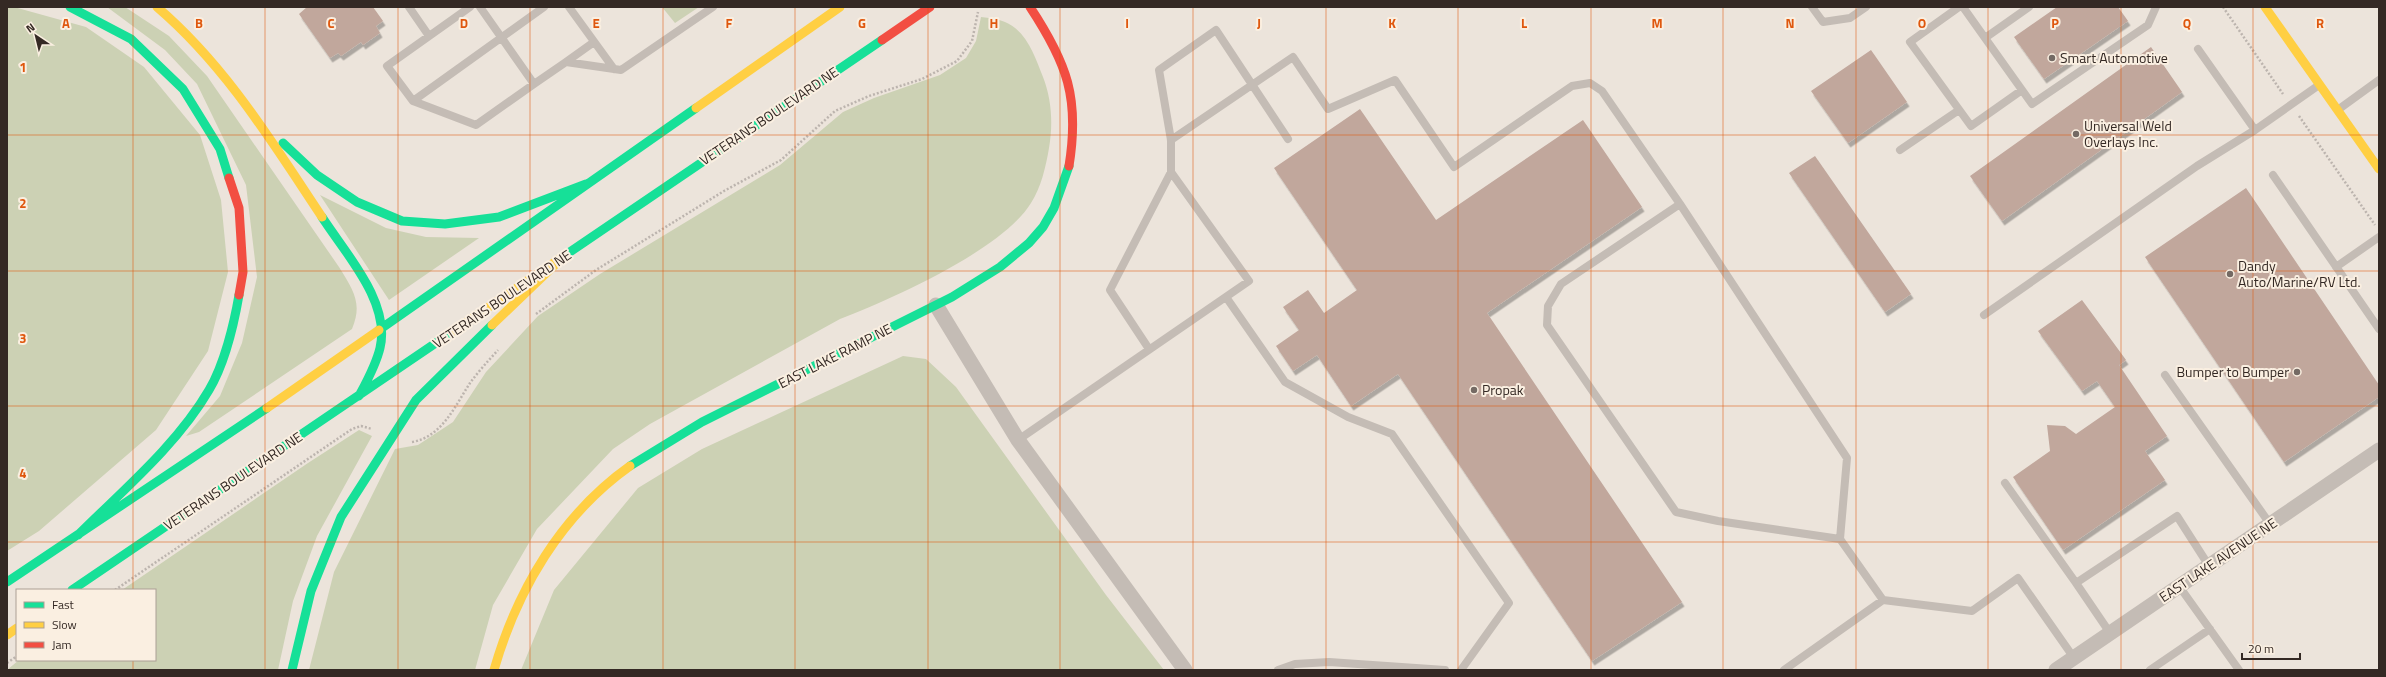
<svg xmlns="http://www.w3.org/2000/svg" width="2386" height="677" font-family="'Titillium Web',sans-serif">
  <defs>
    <filter id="shadow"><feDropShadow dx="2.5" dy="4.5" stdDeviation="0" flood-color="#0004"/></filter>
  </defs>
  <rect width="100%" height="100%" fill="#ece4db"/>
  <path fill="#ccd1b4" d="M7 7H14L86 27 144 67 200 135 221 200 228 272 208 351 156 430 39 531 7 551Z
    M107 7H125L169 36 207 76 339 267C353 290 363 303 352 329L199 432 186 436 220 396 242 343 257 277 246 185 197 84 165 50Z
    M662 7H699L675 23Z
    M981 17C989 18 998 19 1005 22 1027 31 1035 57 1043 77 1052 100 1053 125 1049 148 1046 166 1041 188 1031 203 1002 250 892 299 840 319L650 424 613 449 537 529 493 605 475 670H309L334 572 395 449 418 445 453 422 486 372 538 316 600 274 780 165 843 112 874 98 940 75 966 58 976 41Z
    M320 195 386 228 426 237 479 238 389 300Z
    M903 356 926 359 956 387 1106 595 1164 670H521L554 590 638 488 702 449Z
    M359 430 372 436 317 536 293 601 278 670H7L19 660H155V590H122L308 463Z"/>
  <path fill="#c1a79c" filter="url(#shadow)" d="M307 7H373L383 21 376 26 380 33 363 45 361 42 341 56 338 53 330 58 299 14Z
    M2057 7H2118L2128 21 2044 79 2014 37Z
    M2151 47 2182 92 2002 221 1970 176Z
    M1871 50 1907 102 1848 143 1811 91Z
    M1360 109 1436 220 1583 120 1642 207 1487 313 1682 602 1592 661 1398 374 1351 406 1317 355 1293 371 1276 346 1299 330 1283 307 1308 290 1324 313 1357 290 1274 168Z
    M1815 156 1911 294 1885 312 1789 173Z
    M2246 188 2379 385V397L2284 462 2145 257Z
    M2082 300 2126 360 2119 365 2167 436 2145 451 2165 480 2063 550 2013 477 2050 451 2047 425 2065 426 2076 434 2115 407 2097 381 2082 391 2038 331Z"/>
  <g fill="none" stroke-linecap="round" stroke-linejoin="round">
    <path stroke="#bcb4ae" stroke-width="2.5" stroke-dasharray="2 2" stroke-linecap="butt" d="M2223 7 2283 94
      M2299 116 2375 225
      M536 314 596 270 724 191 781 160 835 111 869 96 922 79 957 61 972 41 978 12
      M412 442C442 437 455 406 470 383 478 372 488 361 498 350
      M115 590 352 429 361 426 372 429
      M7 663 17 656"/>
    <path stroke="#c4bcb5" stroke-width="8" d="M409 7 429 36
      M470 7 387 66 413 101 476 125 534 84
      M480 7 534 84 566 62 621 70 713 7
      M569 7 614 69
      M1812 7 1823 22 1850 18 1866 7
      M1959 7 1910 42 1971 126 2022 90
      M1963 7 1985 38
      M2029 7 1985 38 2032 104 2148 25 2156 7
      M2198 49 2255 130 2319 85
      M566 62 594 42
      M413 101 544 7
      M2339 109 2379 80
      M1171 140 1293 57 1328 109 1395 80 1454 167 1572 86 1590 83 1602 91 1680 204 1847 458 1840 539 1718 521 1676 512 1547 325 1548 306 1561 284 1680 204
      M1900 150 1959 110
      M1171 172V140L1159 70 1216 30 1288 139
      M2273 175 2379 329
      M2336 267 2379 237
      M1226 297 1285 382 1348 417 1392 434 1509 603 1461 670
      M1984 315 2197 166 2255 130
      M2165 375 2270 524
      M1018 440 1249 281 1171 172 1110 290 1149 349
      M2005 483 2076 583
      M1840 539 1883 600 1972 611 2018 578 2074 658
      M2179 586 2239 670
      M2110 633 2076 583 2177 516 2209 566
      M1278 670 1295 664 1329 662 1445 670
      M1784 670 1883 600
      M2150 670 2210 629"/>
    <path stroke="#c4bcb5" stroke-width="15" d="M936 305 1018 440 1185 670
      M2056 670 2379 450"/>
    <path stroke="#16e098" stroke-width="9" d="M70 7 131 39 183 89 220 149 229 178
      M283 143 317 175 357 202 402 221 445 224 499 217 586 184
      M322 217C345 253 391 302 380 348 376 365 367 381 359 396
      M561 258 882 40
      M379 330 696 108
      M630 466 702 422 952 297 1000 267 1029 243 1043 227 1054 208 1069 166
      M78 535C122 491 177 445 209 390 224 365 234 324 239 295
      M7 582 267 408
      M72 590 452 332
      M292 670 311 591 341 517 416 400 492 325"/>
    <path stroke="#ffcf43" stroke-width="9" d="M157 7C226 66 272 142 322 217
      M2265 7 2379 169
      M696 108 840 7
      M492 325 562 258
      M452 332 561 258
      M267 408 379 330
      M7 635 17 628
      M494 670C517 590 561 515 630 466"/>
    <path stroke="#f24e42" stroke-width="9" d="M1030 7C1067 63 1080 98 1069 166
      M882 40 930 7
      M229 178 239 208 243 272 239 295"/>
  </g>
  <path fill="none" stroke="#df570d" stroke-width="1" stroke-opacity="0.55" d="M133 7V590M265 7V670M398 7V670M530 7V670M663 7V670M795 7V670M928 7V670M1060 7V670M1193 7V670M1326 7V670M1458 7V670M1591 7V670M1723 7V670M1856 7V670M1988 7V670M2121 7V670M2253 7V670M7 135H2379M7 271H2379M7 406H2379M7 542H2379M133 660V670"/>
  <g fill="#746a64" stroke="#faefe1" stroke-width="1.5">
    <circle cx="2052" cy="58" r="4"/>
    <circle cx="2076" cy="134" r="4"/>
    <circle cx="2230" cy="274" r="4"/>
    <circle cx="2297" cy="372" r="4"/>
    <circle cx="1474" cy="390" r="4"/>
  </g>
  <g text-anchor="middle" stroke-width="4" stroke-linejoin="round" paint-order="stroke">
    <g font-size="14" fill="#342924" stroke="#faefe1" text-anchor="start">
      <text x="2060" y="63">Smart Automotive</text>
      <text x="2084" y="131">Universal Weld<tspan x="2084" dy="16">Overlays Inc.</tspan></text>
      <text x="2238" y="271">Dandy<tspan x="2238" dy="16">Auto/Marine/RV Ltd.</tspan></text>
      <text x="2289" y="377" text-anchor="end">Bumper to Bumper</text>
      <text x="1482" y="395">Propak</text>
    </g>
    <g font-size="14" fill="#342924" stroke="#faefe1">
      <text transform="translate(769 116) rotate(-34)" y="5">VETERANS BOULEVARD NE</text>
      <text transform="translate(502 299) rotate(-34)" y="5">VETERANS BOULEVARD NE</text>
      <text transform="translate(835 356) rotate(-27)" y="5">EAST LAKE RAMP NE</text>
      <text transform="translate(233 481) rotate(-34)" y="5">VETERANS BOULEVARD NE</text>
      <text transform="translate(2218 560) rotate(-34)" y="5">EAST LAKE AVENUE NE</text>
    </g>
  </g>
  <g font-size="13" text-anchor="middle" font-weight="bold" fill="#df570d" stroke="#faefe1" stroke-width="4" stroke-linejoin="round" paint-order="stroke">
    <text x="66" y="28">A</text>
    <text x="199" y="28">B</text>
    <text x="331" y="28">C</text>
    <text x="464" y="28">D</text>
    <text x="596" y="28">E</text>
    <text x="729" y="28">F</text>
    <text x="862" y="28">G</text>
    <text x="994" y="28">H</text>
    <text x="1127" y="28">I</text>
    <text x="1259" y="28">J</text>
    <text x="1392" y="28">K</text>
    <text x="1524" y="28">L</text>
    <text x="1657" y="28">M</text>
    <text x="1790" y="28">N</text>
    <text x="1922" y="28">O</text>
    <text x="2055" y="28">P</text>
    <text x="2187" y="28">Q</text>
    <text x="2320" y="28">R</text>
    <text x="23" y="72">1</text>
    <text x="23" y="208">2</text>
    <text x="23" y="343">3</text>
    <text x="23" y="478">4</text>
  </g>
  <rect width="2386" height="677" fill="none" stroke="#342924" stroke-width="16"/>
  <rect x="16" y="589" width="140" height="72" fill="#faefe1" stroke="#aba095"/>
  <rect x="24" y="602" width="20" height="6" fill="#16e098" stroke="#aba095"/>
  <text x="52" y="609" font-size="12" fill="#342924">Fast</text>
  <rect x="24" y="622" width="20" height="6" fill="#ffcf43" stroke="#aba095"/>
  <text x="52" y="629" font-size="12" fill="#342924">Slow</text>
  <rect x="24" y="642" width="20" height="6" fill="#f24e42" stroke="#aba095"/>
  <text x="52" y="649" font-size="12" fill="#342924">Jam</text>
  <g transform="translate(36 36) rotate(325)" stroke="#faefe1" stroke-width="3" paint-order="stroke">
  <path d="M0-3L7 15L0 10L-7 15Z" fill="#342924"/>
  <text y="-6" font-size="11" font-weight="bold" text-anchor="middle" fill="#342924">N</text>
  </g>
  <path d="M2242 653v6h58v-6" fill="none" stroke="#342924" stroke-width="2"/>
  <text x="2248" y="653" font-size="12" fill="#342924" stroke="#faefe1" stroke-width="3" paint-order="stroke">20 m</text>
</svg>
